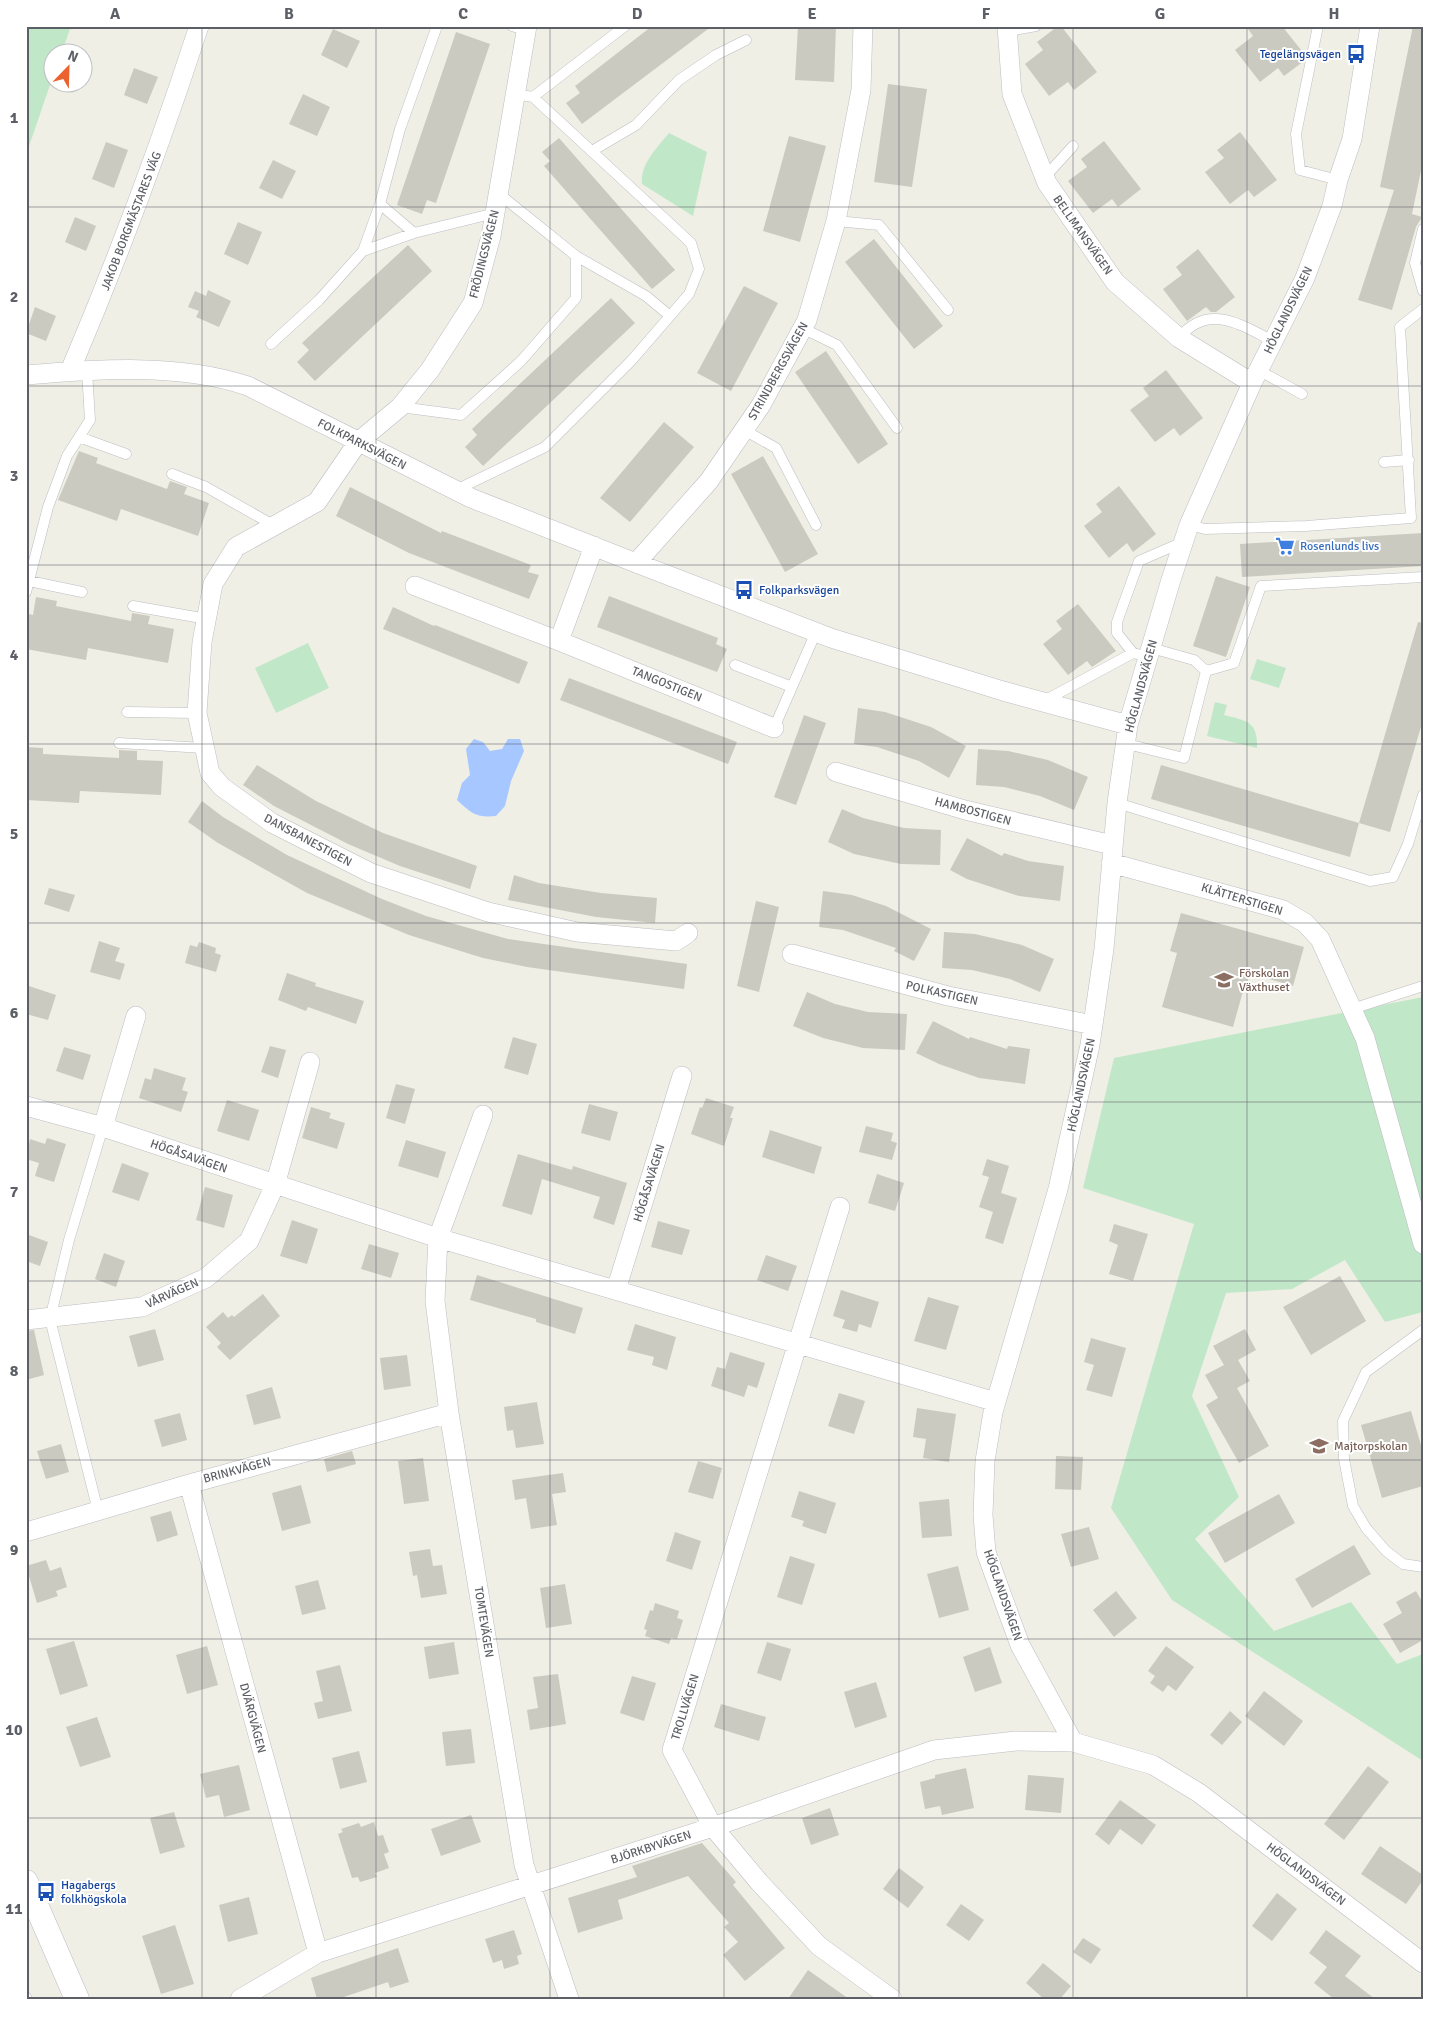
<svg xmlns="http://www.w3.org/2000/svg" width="1449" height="2025" font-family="Signika,sans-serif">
  <rect width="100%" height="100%" fill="#efefe5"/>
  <path fill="#c1e7c9" d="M26 26H71L62 52H52V79L26 155Z
    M669 133 707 152 693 216 642 184C640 164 657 148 669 133Z
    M308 643 329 688 276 713 255 668Z
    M1257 659 1286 668 1279 688 1250 679Z
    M1215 702 1227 705 1224 715C1247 721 1258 721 1257 748L1207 736Z
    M1423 997V1312L1385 1322 1345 1260 1292 1289 1226 1293 1192 1396 1239 1497 1195 1539 1274 1631 1351 1602 1397 1664 1423 1654V1761L1172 1600 1111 1508 1194 1224 1083 1188 1114 1058Z"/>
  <path fill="#a6c7ff" d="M474 739 483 742 490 751 502 749 508 739H520L524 751 511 781 505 806 496 816C476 818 471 813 457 800L462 783 470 775 466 749Z"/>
  <path fill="#cacac1" d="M652 26H712L582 124 566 103 580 93 575 86Z
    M798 26H836L834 82 795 80Z
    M1058 26H1061L1097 72 1074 90 1068 82 1049 96 1025 64 1043 50 1037 42Z
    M1246 26H1282L1305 55 1304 61 1284 76 1278 68 1260 82 1235 50 1253 36Z
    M1413 26H1423V161L1412 214 1422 217 1416 227 1392 310 1358 300 1394 190 1380 187Z
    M333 29 360 41 347 68 321 55Z
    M456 32 490 44 436 203 427 200 422 214 397 205Z
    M134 68 158 77 147 104 124 95Z
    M888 84 927 89 912 187 874 182Z
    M303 94 330 107 317 136 289 124Z
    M1240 132 1277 180 1254 197 1248 190 1230 204 1205 172 1224 158 1217 150Z
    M789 136 826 146 800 242 763 231Z
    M559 138 675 270 652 289 544 166 550 161 542 152Z
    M1104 141 1141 189 1118 207 1112 199 1093 213 1068 181 1087 167 1081 159Z
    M106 142 128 150 114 188 92 179Z
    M273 160 296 171 282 199 259 188Z
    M75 217 96 226 86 251 65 242Z
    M238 222 262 232 248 265 224 254Z
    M874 239 943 326 914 349 845 262Z
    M408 245 432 271 315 381 297 362 309 350 302 343Z
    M1198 249 1235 297 1216 312H1211L1206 307 1187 321 1163 289 1182 275 1176 267Z
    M744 286 778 303 731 391 697 373Z
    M208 290 231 301 219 327 196 317 199 311 188 307 195 291 206 296Z
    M611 298 635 323 483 466 465 447 477 435 472 429Z
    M35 307 56 316 46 341 26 333Z
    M826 351 888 444 858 464 795 372Z
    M1166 370 1203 418 1180 436 1174 428 1155 442 1130 410 1149 396 1143 388Z
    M664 422 694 447 630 522 600 498Z
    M79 451 98 458 96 463 167 489 170 481 187 487 184 494 209 503 198 536 121 509 117 521 58 500Z
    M763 456 818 554 785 572 731 474Z
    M1119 486 1156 534 1133 552 1127 543 1109 558 1084 526 1102 512 1096 504Z
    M350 487 441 533 442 531 531 565 528 572 539 575 529 599 409 553 336 516Z
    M1423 533V566L1242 577 1240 544Z
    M1216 576 1250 587 1226 657 1193 646Z
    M609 596 718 638 716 644 727 649 717 672 597 627Z
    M36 597 57 601 56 606 131 621 132 613 150 616 148 624 174 629 168 663 88 648 86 660 26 649 29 614 33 615Z
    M1078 604 1116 651 1092 667 1087 661 1068 675 1043 644 1062 629 1056 621Z
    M393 607 434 626 435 625 528 662 519 684 383 629Z
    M1418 622 1423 623V720L1390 832 1359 823Z
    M569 678 737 742 728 764 560 700Z
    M858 708 885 712 931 727 966 746 949 778 919 761 877 747 854 744Z
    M804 715 826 723 796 805 774 797Z
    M26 747 43 748V754L119 758V750L137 751V760L163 761 161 795 80 791 79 803 26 800Z
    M978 749 1008 751 1048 760 1088 777 1074 810 1040 796 1004 787 976 785Z
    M257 765 316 801 383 833 477 866 470 889 400 866 348 844 274 806 243 785Z
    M1161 765 1359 823 1350 857 1151 799Z
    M202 801 223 817 287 855 382 899 426 916 508 939 687 964 684 989 527 967 483 958 409 935 307 893 218 843 188 822Z
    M842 809 863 818 904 828 941 830 940 865 901 864 854 854 828 842Z
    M967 838 1002 856 1004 853 1028 861 1064 866 1060 901 1019 896 967 879 950 870Z
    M514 875 539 883 601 893 657 898 655 923 596 917 508 900Z
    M49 888 75 895 69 912 44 904Z
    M823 891 852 895 886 906 931 929 914 961 894 951 896 948 843 930 819 927Z
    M756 901 779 907 759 992 737 986Z
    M1181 913 1304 947 1293 986 1248 973 1233 1027 1162 1007 1177 953 1170 951Z
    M944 932 975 934 1022 945 1054 959 1040 992 1010 979 972 970 942 968Z
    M99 941 120 948 115 961 125 964 120 980 90 972Z
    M199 942 216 948 215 953 221 955 216 972 185 963 190 945 197 947Z
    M287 973 316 983 315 986 364 1001 356 1024 308 1007 306 1011 278 1000Z
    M26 985 56 995 48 1020 26 1014Z
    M807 992 835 1004 868 1012 907 1014 905 1050 863 1048 823 1038 793 1026Z
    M933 1021 969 1039 970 1037 1007 1049 1008 1046 1030 1049 1025 1084 979 1078 939 1064 916 1053Z
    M513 1037 537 1044 528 1075 504 1068Z
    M270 1046 286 1050 278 1078 261 1072Z
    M64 1047 91 1055 83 1080 56 1071Z
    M154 1068 186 1078 182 1090 188 1092 181 1112 139 1098 145 1078 151 1080Z
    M396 1084 415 1089 405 1124 386 1118Z
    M706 1098 734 1107 730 1118H733L724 1146 691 1134 700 1107 702 1108Z
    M227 1100 259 1110 249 1141 217 1131Z
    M589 1104 618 1112 610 1141 581 1133Z
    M311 1107 331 1113 329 1118 345 1123 337 1149 302 1138Z
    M866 1126 893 1133 891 1141 897 1143 892 1160 859 1152Z
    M770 1130 822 1147 814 1174 762 1157Z
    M47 1138 66 1144 54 1182 35 1176 39 1163 26 1159 30 1139 45 1144Z
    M406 1140 446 1152 438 1178 398 1166Z
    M518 1154 572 1170 573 1166 627 1183 614 1225 593 1218 600 1197 542 1179 532 1215 502 1206Z
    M987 1159 1009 1166 1001 1193 1017 1198 1003 1244 985 1238 993 1212 979 1207 989 1177 982 1175Z
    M122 1163 149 1173 139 1201 112 1192Z
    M877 1174 904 1183 895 1211 868 1203Z
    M205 1187 233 1195 224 1228 196 1220Z
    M292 1220 318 1229 307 1264 280 1256Z
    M658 1221 690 1230 682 1255 651 1247Z
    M1114 1224 1148 1234 1133 1281 1109 1274 1118 1245 1109 1241Z
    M26 1234 48 1242 40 1266 26 1261Z
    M369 1244 399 1253 391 1278 361 1269Z
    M104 1253 125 1261 116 1287 95 1279Z
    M766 1255 797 1266 788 1291 757 1280Z
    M477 1275 583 1308 575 1334 536 1322V1319L470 1300Z
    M1340 1276 1366 1321 1311 1355 1283 1307Z
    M841 1290 879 1302 871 1328 859 1324 857 1332 842 1328 845 1320 833 1316Z
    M263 1294 280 1316 230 1360 217 1347 221 1343 206 1327 223 1312 228 1318 232 1315 234 1317Z
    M928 1297 959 1306 946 1350 914 1341Z
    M635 1324 676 1337 667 1370 652 1365 654 1357 627 1350Z
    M155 1329 164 1360 138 1367 129 1336Z
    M1245 1329 1256 1350 1238 1360 1250 1381 1237 1388 1269 1446 1239 1463 1206 1405 1218 1398 1205 1375 1224 1365 1213 1346Z
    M34 1330 44 1375 26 1380V1331Z
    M1091 1338 1126 1348 1112 1397 1086 1390 1094 1365 1084 1362Z
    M730 1352 765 1363 757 1388 748 1385 744 1397 711 1386 717 1367 725 1369Z
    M407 1355 411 1386 384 1390 380 1358Z
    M272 1387 281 1418 254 1425 246 1395Z
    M839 1393 865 1401 854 1434 828 1426Z
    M537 1402 544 1444 516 1448 513 1430 507 1431 504 1407Z
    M917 1408 956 1414 949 1462 923 1458 926 1439 913 1437Z
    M1411 1411 1423 1452V1486L1382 1498 1361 1425Z
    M180 1413 187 1440 162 1447 154 1420Z
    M61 1444 69 1472 46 1479 37 1451Z
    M352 1451 356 1464 327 1472 324 1459Z
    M1056 1456 1083 1457 1081 1490 1055 1489Z
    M423 1458 429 1501 404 1504 398 1461Z
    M698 1461 722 1468 713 1499 688 1492Z
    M563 1473 566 1492 552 1494 557 1525 531 1529 526 1498 515 1500 512 1480Z
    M301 1485 311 1523 282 1531 272 1493Z
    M799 1491 836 1503 826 1534 802 1526 804 1521 791 1517Z
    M1279 1494 1295 1523 1225 1563 1208 1533Z
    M949 1499 952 1536 922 1538 919 1502Z
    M171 1511 178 1535 157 1542 150 1517Z
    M1089 1527 1099 1559 1071 1567 1061 1534Z
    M675 1532 701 1541 692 1570 666 1561Z
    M1354 1545 1371 1574 1312 1608 1295 1579Z
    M430 1549 433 1566 442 1565 447 1594 421 1598 417 1575 413 1576 409 1552Z
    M790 1556 815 1564 802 1605 777 1597Z
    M46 1560 50 1571 61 1567 67 1587 56 1591 58 1596 37 1603 26 1566Z
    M958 1566 969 1610 939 1618 927 1574Z
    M318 1580 326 1609 302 1615 295 1586Z
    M565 1584 572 1624 546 1628 540 1588Z
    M1116 1591 1137 1618 1114 1637 1093 1610Z
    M1416 1591 1423 1603V1640L1400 1653 1383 1624 1402 1613 1396 1602Z
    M655 1603 679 1611 677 1618 683 1620 677 1639 671 1638 669 1644 645 1636 647 1630 644 1629 650 1610 653 1611Z
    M74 1641 88 1686 60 1695 46 1649Z
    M454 1642 459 1674 429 1679 424 1647Z
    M767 1642 791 1649 781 1681 757 1673Z
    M207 1646 218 1685 187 1694 176 1655Z
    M1166 1646 1194 1667 1176 1691 1168 1685 1163 1692 1150 1683 1155 1676 1148 1671Z
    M990 1647 1002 1683 975 1692 963 1657Z
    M340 1665 352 1711 318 1719 314 1703 323 1701 316 1671Z
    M558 1674 566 1724 530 1730 527 1710 538 1708 533 1677Z
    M632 1676 656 1683 644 1721 620 1713Z
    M876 1682 887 1717 855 1728 844 1692Z
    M1264 1691 1303 1721 1284 1746 1245 1716Z
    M721 1704 766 1717 759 1741 714 1727Z
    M1230 1711 1242 1722 1222 1745 1210 1735Z
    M97 1717 111 1757 80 1767 66 1727Z
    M471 1729 475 1763 446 1766 442 1732Z
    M359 1751 367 1782 340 1789 332 1758Z
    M239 1765 250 1810 224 1817 219 1795 206 1798 200 1774Z
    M1368 1766 1389 1782 1344 1840 1324 1824Z
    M966 1768 974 1808 942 1815 940 1806 925 1809 920 1782 935 1778V1775Z
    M1028 1775 1064 1778 1061 1813 1025 1810Z
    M1120 1800 1156 1825 1142 1845 1120 1829 1109 1845 1095 1834Z
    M830 1808 839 1835 811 1845 802 1818Z
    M174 1812 185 1847 160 1854 150 1818Z
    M471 1815 481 1842 441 1856 431 1829Z
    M374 1822 378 1836 383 1835 389 1852 384 1854 389 1868 375 1873 377 1877 360 1882 358 1877 352 1878 338 1834 343 1832 341 1829 359 1823 361 1827Z
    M702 1843 736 1882 733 1885 785 1948 745 1981 723 1955 738 1942 724 1927 729 1923 688 1876 618 1900 623 1919 578 1933 568 1898 637 1877 632 1866Z
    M1380 1846 1423 1875V1880L1406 1904 1361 1874Z
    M899 1868 924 1887 908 1908 883 1889Z
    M1277 1893 1297 1909 1272 1941 1252 1926Z
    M249 1897 258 1934 228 1942 219 1905Z
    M961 1904 984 1920 969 1941 946 1925Z
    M175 1925 194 1984 161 1994 142 1936Z
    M514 1930 522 1954 517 1956 519 1964 504 1969 502 1960 493 1963 485 1939Z
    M1326 1930 1361 1956 1345 1976 1375 1999H1334L1314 1983 1327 1967 1309 1953Z
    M1083 1938 1101 1949 1091 1964 1073 1952Z
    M398 1948 409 1982 390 1988 388 1982 338 1999H317L311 1978Z
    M1043 1963 1071 1986 1060 1999H1044L1026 1983Z
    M808 1970 849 1999H788Z"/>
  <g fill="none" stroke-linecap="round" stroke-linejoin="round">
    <g stroke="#bdbdc4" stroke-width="11">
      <path id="service" d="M512 26 525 30
        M1318 26 1296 134 1300 170 1338 180
        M1008 31 1036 26
        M533 97 625 26
        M592 151 636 125 679 80 716 55 746 40
        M1045 177 1073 146
        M380 204 414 233
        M836 221 879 225 948 310
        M1423 229 1415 263 1423 291
        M363 251 380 204 400 129 437 26
        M576 256 646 296 670 316
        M802 328 837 345 897 428
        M1179 338C1208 302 1241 325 1273 341
        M271 344 319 300 363 251 414 233 495 213
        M1258 370 1302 394
        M400 407 461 415 521 361 576 298V256L498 193
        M744 430 776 448 816 525
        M79 437 126 454
        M1384 462 1409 460
        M172 474 206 487 275 526
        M456 490 545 447 631 361 689 294 699 269 691 243 533 97 515 94
        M1189 525 1205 529 1306 526 1411 518 1400 327 1423 309
        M29 581 82 592
        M26 592 48 507 67 456 90 420 87 371
        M133 606 207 619
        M1149 657 1133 653 1117 633V622L1139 561 1183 542
        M735 665 792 687
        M1206 671 1234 663 1261 586 1423 577
        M1042 702 1133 653
        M127 712 197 713
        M774 728 816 632
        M119 743 204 748
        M1127 744 1184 758 1206 671 1194 660 1151 648
        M1117 803 1370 881 1393 877 1408 844 1423 795
        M1352 1009 1423 986
        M1423 1330 1366 1372 1343 1421 1344 1459 1353 1506 1366 1528 1386 1551 1403 1564 1423 1567
        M98 1511 50 1319 69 1240 103 1127
        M26 1997 27 1999"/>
    </g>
    <g stroke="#bdbdc4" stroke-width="20">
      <path id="minor" d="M527 26 491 236 473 303 430 370 400 407 358 442 317 502 236 547 213 584 202 642 197 713 210 773 222 787 272 823 371 873 488 912 577 932 676 941 688 933
        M1007 26 1012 94 1047 183 1115 282 1179 338 1252 383
        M70 371C118 258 161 143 199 26
        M26 375C98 369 179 363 248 386L471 498 636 563 831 638 1003 691 1128 725
        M636 563 709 481 761 405 807 320 836 221 861 90 863 26
        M415 586 559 641 774 728
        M559 641 594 546
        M836 772 965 810 1112 845
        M1111 863 1283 910 1305 923 1320 939 1365 1038 1423 1244
        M792 954 948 996 1093 1025
        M26 1106 103 1127 438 1238 996 1402
        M483 1115 438 1238 435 1301 449 1413 524 1865 569 1999
        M103 1127 136 1016
        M840 1207 672 1750 713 1827 759 1882 819 1946 892 1999
        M616 1290 682 1076
        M26 1320 142 1307 206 1278 249 1241 275 1185 310 1062
        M189 1484 318 1953
        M26 1532 189 1484 449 1413
        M1073 1742 1020 1645 986 1552 983 1515 985 1461 993 1412 1058 1189 1090 1045 1104 949 1117 803 1128 725 1170 583 1189 525 1252 383 1305 278 1332 206 1338 180 1352 139 1370 26
        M240 1999 318 1953 713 1827 934 1750 1016 1741 1073 1742 1153 1765 1199 1793 1423 1963"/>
    </g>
    <g stroke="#bdbdc4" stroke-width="25">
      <path id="tertiary" d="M26 1882 77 1999"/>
    </g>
    <use href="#service" stroke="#fff" stroke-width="10"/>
    <use href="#minor" stroke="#fff" stroke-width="19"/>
    <use href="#tertiary" stroke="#fff" stroke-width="24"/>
  </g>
  <path fill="none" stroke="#5d5f66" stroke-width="1" stroke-opacity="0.55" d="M202 26V1999M376 26V1999M550 26V1999M724 26V1999M899 26V1999M1073 26V1999M1247 26V1999M26 207H1423M26 386H1423M26 565H1423M26 744H1423M26 923H1423M26 1102H1423M26 1281H1423M26 1460H1423M26 1639H1423M26 1818H1423"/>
  <defs>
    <g id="bus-bare" transform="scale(1.5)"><path d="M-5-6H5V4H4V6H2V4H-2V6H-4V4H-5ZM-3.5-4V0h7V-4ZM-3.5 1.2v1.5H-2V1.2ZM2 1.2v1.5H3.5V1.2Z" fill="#1a4fb4" stroke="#fff" stroke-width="2.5" paint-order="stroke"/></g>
    <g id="supermarket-bare" transform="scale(1.5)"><path d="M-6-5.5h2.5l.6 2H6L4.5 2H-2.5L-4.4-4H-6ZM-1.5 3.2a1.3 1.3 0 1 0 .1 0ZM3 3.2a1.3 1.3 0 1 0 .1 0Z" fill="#3f7fe0" stroke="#fff" stroke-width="2.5" paint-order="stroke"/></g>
    <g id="school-bare" transform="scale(1.5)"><path d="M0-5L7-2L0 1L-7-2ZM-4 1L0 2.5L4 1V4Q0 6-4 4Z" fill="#8d6e63" stroke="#fff" stroke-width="2.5" paint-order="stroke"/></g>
  </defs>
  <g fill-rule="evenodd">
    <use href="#bus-bare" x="1356" y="54"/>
    <use href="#supermarket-bare" x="1285" y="546"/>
    <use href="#bus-bare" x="744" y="590"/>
    <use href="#school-bare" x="1224" y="980"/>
    <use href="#school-bare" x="1319" y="1446"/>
    <use href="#bus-bare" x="46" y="1892"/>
  </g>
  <g text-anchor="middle" stroke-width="4" stroke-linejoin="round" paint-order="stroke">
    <g font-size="12" fill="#164399" stroke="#fff" text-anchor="start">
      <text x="1341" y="58" text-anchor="end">Tegelängsvägen</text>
      <text x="759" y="594">Folkparksvägen</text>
      <text x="61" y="1889">Hagabergs<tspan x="61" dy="14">folkhögskola</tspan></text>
    </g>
    <g font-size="12" fill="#5d5f66" stroke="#fff">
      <text transform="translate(131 221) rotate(-69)" y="4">JAKOB BORGMÄSTARES VÄG</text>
      <text transform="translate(1083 235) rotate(55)" y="4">BELLMANSVÄGEN</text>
      <text transform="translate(484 254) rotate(-76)" y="4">FRÖDINGSVÄGEN</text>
      <text transform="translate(1288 310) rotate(-64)" y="4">HÖGLANDSVÄGEN</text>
      <text transform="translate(778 371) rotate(-61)" y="4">STRINDBERGSVÄGEN</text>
      <text transform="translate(362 444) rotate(27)" y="4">FOLKPARKSVÄGEN</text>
      <text transform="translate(667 684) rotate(22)" y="4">TANGOSTIGEN</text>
      <text transform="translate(1141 686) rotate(-75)" y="4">HÖGLANDSVÄGEN</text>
      <text transform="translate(973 811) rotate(15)" y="4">HAMBOSTIGEN</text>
      <text transform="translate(308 840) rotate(28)" y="4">DANSBANESTIGEN</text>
      <text transform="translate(1242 899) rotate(17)" y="4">KLÄTTERSTIGEN</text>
      <text transform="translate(942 993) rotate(13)" y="4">POLKASTIGEN</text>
      <text transform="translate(1081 1085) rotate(-78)" y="4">HÖGLANDSVÄGEN</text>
      <text transform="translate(189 1156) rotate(19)" y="4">HÖGÅSAVÄGEN</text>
      <text transform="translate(649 1183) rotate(-73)" y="4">HÖGÅSAVÄGEN</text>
      <text transform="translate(172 1293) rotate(-24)" y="4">VÅRVÄGEN</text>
      <text transform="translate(237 1470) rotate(-15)" y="4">BRINKVÄGEN</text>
      <text transform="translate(1003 1595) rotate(71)" y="4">HÖGLANDSVÄGEN</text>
      <text transform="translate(484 1622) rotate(81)" y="4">TOMTEVÄGEN</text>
      <text transform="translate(685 1707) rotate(-73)" y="4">TROLLVÄGEN</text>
      <text transform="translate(253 1718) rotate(75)" y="4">DVÄRGVÄGEN</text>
      <text transform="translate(651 1847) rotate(-18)" y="4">BJÖRKBYVÄGEN</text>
      <text transform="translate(1306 1874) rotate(37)" y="4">HÖGLANDSVÄGEN</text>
    </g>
    <g font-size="12" fill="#366cbe" stroke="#fff" text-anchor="start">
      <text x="1300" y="550">Rosenlunds livs</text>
    </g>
    <g font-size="12" fill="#785e54" stroke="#fff" text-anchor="start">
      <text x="1239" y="977">Förskolan<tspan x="1239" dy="14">Växthuset</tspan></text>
      <text x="1334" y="1450">Majtorpskolan</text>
    </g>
  </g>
  <rect width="1449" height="2025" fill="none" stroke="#ffffff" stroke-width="55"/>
  <g transform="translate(68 68) rotate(23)"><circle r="24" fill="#ffffff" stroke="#bebfc2"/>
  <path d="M0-4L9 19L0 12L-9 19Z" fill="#ec622e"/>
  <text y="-8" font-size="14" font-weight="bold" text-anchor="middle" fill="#5d5f66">N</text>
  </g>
  <rect x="28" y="28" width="1394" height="1970" fill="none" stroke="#5d5f66" stroke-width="2"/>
  <g font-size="16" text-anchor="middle" font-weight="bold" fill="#5d5f66">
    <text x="115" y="19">A</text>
    <text x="289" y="19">B</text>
    <text x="463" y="19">C</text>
    <text x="637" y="19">D</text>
    <text x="812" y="19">E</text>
    <text x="986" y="19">F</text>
    <text x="1160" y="19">G</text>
    <text x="1334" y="19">H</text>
    <text x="14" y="123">1</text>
    <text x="14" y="302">2</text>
    <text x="14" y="481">3</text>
    <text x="14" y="660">4</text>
    <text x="14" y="839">5</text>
    <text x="14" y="1018">6</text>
    <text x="14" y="1197">7</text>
    <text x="14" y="1376">8</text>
    <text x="14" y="1555">9</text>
    <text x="14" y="1735">10</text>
    <text x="14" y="1914">11</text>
  </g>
</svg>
